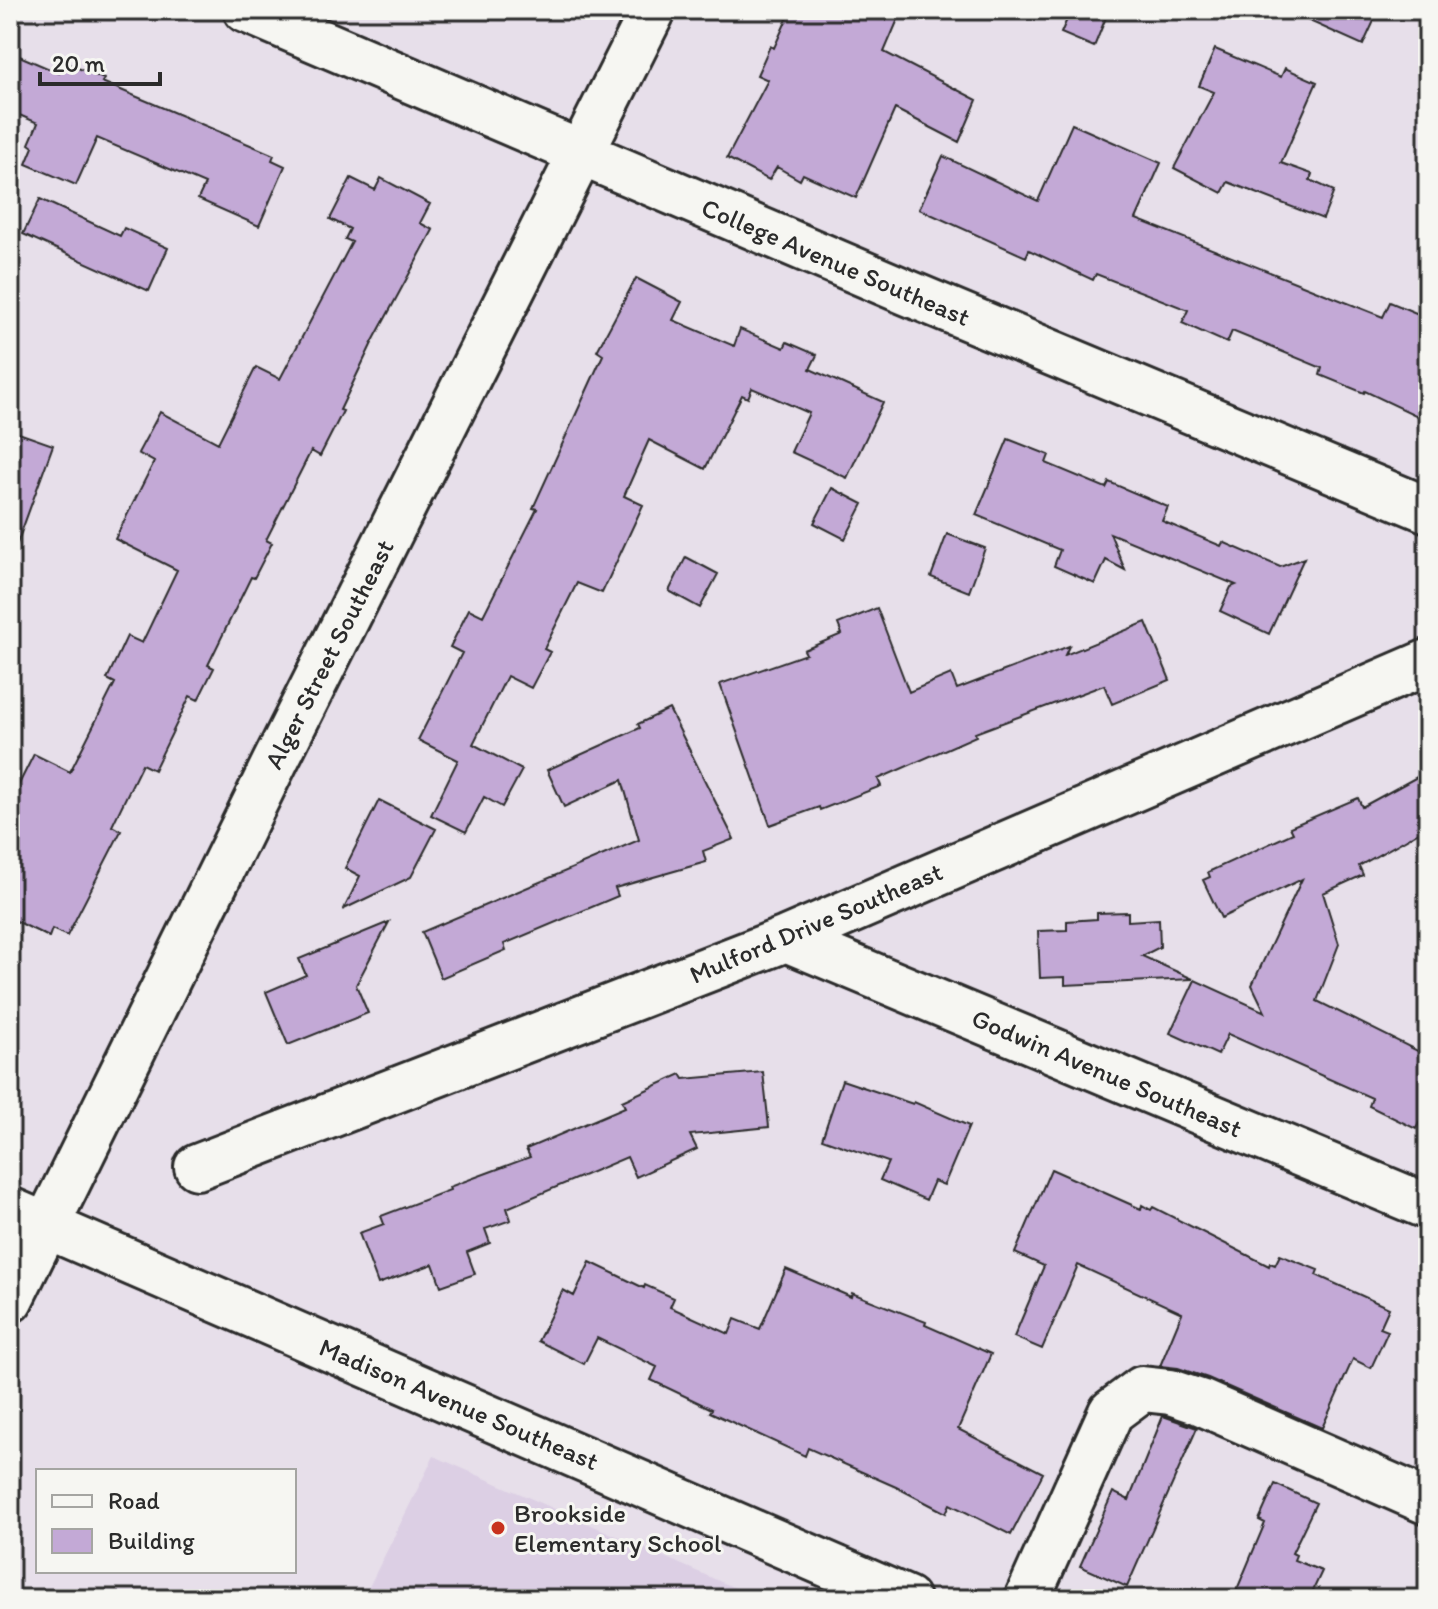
<svg xmlns="http://www.w3.org/2000/svg" width="1438" height="1609" font-family="Itim,sans-serif">
  <rect width="100%" height="100%" fill="#e7dfea"/>
  <filter id="ink" filterUnits="userSpaceOnUse"><feTurbulence type="fractalNoise" baseFrequency=".0125" numOctaves="2"/><feDisplacementMap in="SourceGraphic" scale="16" xChannelSelector="R" yChannelSelector="G"/><feConvolveMatrix kernelMatrix="1 2 1 2 8 2 1 2 1" color-interpolation-filters="sRGB"/></filter>
  <g filter="url(#ink)">
    <path fill="#dccfe4" d="M434 1456 760 1599H363Z"/>
    <path fill="#c3a9d6" stroke="#2b2b2b" stroke-width="2" d="M791 10H902L884 52 977 100 959 142 895 109 856 198 803 174 800 180 777 167 769 180 727 158 768 80 757 75 770 46 774 48Z
      M1071 10H1109L1094 47 1061 33Z
      M1285 10H1379L1363 45Z
      M1215 49 1281 77 1285 68 1317 82 1281 163 1312 174 1310 180 1334 191 1323 219 1228 182 1222 193 1174 168 1214 92 1199 86Z
      M10 52 59 73 64 62 104 79 102 82 274 155 272 160 285 166 259 226 198 199 205 184 97 138 76 185 26 164 33 147 29 144 38 123 10 111Z
      M1072 124 1161 163 1136 219 1383 317 1390 302 1428 318V421L1365 391 1364 393 1320 375 1322 368 1232 331 1227 343 1182 323 1188 310 1096 274 1093 280 1029 250 1026 257 919 209 943 156 1038 201Z
      M351 178 375 190 381 178 430 204 420 223 433 230 372 343 340 410 343 411 320 456 311 451 266 540 272 543 254 578 251 577 208 665 214 668 198 700 190 696 154 770 142 764 112 826 121 831 67 936 52 929 49 937 10 918V802L34 754 70 772 115 683 107 679 127 636 142 643 177 570 115 539 154 462 138 453 160 412 218 443 256 367 280 379 352 242 345 239 350 229 330 219Z
      M40 199 120 236 124 228 168 248 149 291 23 234Z
      M636 278 682 302 673 320 734 346 740 329 784 348 787 342 817 355 810 369 883 402 847 478 791 452 809 413 752 388 748 398 742 395 705 469 649 440 624 496 643 505 602 593 577 583 544 649 550 652 531 688 507 676 473 744 522 770 502 807 484 797 466 832 431 815 458 760 418 740 462 653 450 647 469 609 483 616 537 509 533 508 603 355 597 351Z
      M10 430 53 445 14 552 10 551Z
      M1008 439 1049 455 1046 463 1106 488 1109 482 1168 507 1162 521 1221 546 1223 542 1280 567 1304 558 1269 634 1220 611 1231 587 1236 585 1110 533 1125 570 1106 560 1095 584 1054 566 1060 550 976 515Z
      M832 488 863 504 845 539 814 523Z
      M947 534 985 548 969 592 931 577Z
      M686 557 718 574 700 608 669 591Z
      M877 608 909 692 951 674 957 689 1069 646 1065 655 1146 622 1170 680 1112 704 1104 685 975 733 976 736 878 779 881 786 820 810 819 807 770 825 720 684 806 654 804 650 842 634 838 624Z
      M669 709 734 839 703 851 706 862 615 888 618 896 504 944 506 950 441 978 422 932 639 840 622 780 564 807 547 770 640 728 638 724Z
      M1428 771V827L1359 866 1363 875 1323 893 1339 944 1317 1001 1428 1056V1106L1416 1129 1369 1106 1372 1098 1228 1034 1218 1055 1170 1033 1195 980 1265 1012 1252 985 1302 879 1221 918 1203 880 1210 877 1208 872 1293 833 1290 827 1358 798 1362 807Z
      M379 800 436 829 411 877 344 909 360 876 345 868Z
      M1128 912V921L1159 919 1160 947 1142 956 1193 979 1065 985V977L1040 978 1038 931 1067 930V921L1097 919V913Z
      M389 922 356 985 368 1013 288 1045 266 992 306 975 299 959Z
      M763 1072 769 1127 690 1135 697 1149 636 1177 627 1157 507 1208 511 1220 485 1229 490 1243 467 1252 475 1274 441 1286 433 1264 378 1284 359 1233 384 1224 381 1216 450 1190 449 1187 530 1157 526 1149 625 1107 622 1101 681 1074 684 1079Z
      M842 1080 913 1104 914 1102 969 1126 944 1185 934 1181 926 1200 880 1180 888 1162 822 1139Z
      M1051 1169 1141 1209 1142 1205 1151 1210 1153 1207 1269 1266 1270 1263 1275 1265 1280 1255 1318 1270 1316 1275 1389 1308 1380 1328 1388 1331 1371 1368 1353 1359 1322 1428 1208 1378 1178 1368 1160 1366 1182 1313 1078 1265 1042 1349 1014 1337 1044 1266 1015 1253Z
      M590 1262 644 1288 645 1285 674 1298 670 1307 729 1334 735 1319 760 1329 786 1269 851 1297 852 1293 926 1322 925 1325 991 1354 958 1429 1043 1473 1011 1535 950 1504 946 1513 896 1487 808 1448 805 1456 710 1412 712 1409 651 1380 657 1367 597 1338 584 1364 538 1341 563 1290 574 1296Z
      M1163 1416 1197 1428 1127 1587 1080 1566 1113 1492 1129 1500Z
      M1275 1484 1316 1503 1292 1553 1296 1555 1294 1560 1322 1571 1309 1599H1233L1265 1523 1259 1520Z"/>
    <g fill="none" stroke-linecap="round" stroke-linejoin="round">
      <g stroke="#2b2b2b" stroke-width="50">
        <path id="street" d="M246 10 906 292 1428 510
          M786 939 1428 1207
          M197 1167 786 939 1428 662
          M10 1300 275 762 653 10
          M1027 1599 1111 1412 1142 1389 1170 1392 1200 1402 1428 1502"/>
      </g>
      <g stroke="#2b2b2b" stroke-width="50">
        <path id="secondary" d="M10 1210 907 1599"/>
      </g>
      <use href="#street" stroke="#f6f6f2" stroke-width="44"/>
      <use href="#secondary" stroke="#f6f6f2" stroke-width="44"/>
    </g>
  </g>
  <circle fill="#c8321e" stroke="#f6f6f2" stroke-width="3" cx="498" cy="1528" r="8"/>
  <g text-anchor="middle" stroke-width="6" stroke-linejoin="round" paint-order="stroke">
    <g font-size="26" fill="#2b2b2b" stroke="#f6f6f2">
      <text transform="translate(836 262) rotate(23)" y="9">College Avenue Southeast</text>
      <text transform="translate(329 654) rotate(-63)" y="9">Alger Street Southeast</text>
      <text transform="translate(816 923) rotate(-23)" y="9">Mulford Drive Southeast</text>
      <text transform="translate(1107 1073) rotate(23)" y="9">Godwin Avenue Southeast</text>
      <text transform="translate(459 1404) rotate(23)" y="9">Madison Avenue Southeast</text>
    </g>
    <g font-size="26" fill="#2b2b2b" stroke="#f6f6f2" text-anchor="start">
      <text x="514" y="1522">Brookside<tspan x="514" dy="30">Elementary School</tspan></text>
    </g>
  </g>
  <rect width="1438" height="1609" fill="none" stroke="#f6f6f2" stroke-width="40"/>
  <rect x="20" y="20" width="1398" height="1569" fill="none" stroke="#2b2b2b" stroke-width="3" filter="url(#ink)"/>
  <rect x="36" y="1469" width="260" height="104" fill="#f6f6f2" stroke="#a5a5a2" stroke-width="2"/>
  <rect x="52" y="1495" width="40" height="12" fill="#f6f6f2" stroke="#a5a5a2" stroke-width="2"/>
  <text x="108" y="1509" font-size="24" fill="#2b2b2b">Road</text>
  <rect x="52" y="1529" width="40" height="24" fill="#c3a9d6" stroke="#a5a5a2" stroke-width="2"/>
  <text x="108" y="1549" font-size="24" fill="#2b2b2b">Building</text>
  <path d="M40 72v12h120v-12" fill="none" stroke="#2b2b2b" stroke-width="4"/>
  <text x="52" y="72" font-size="24" fill="#2b2b2b" stroke="#f6f6f2" stroke-width="6" paint-order="stroke">20 m</text>
</svg>
